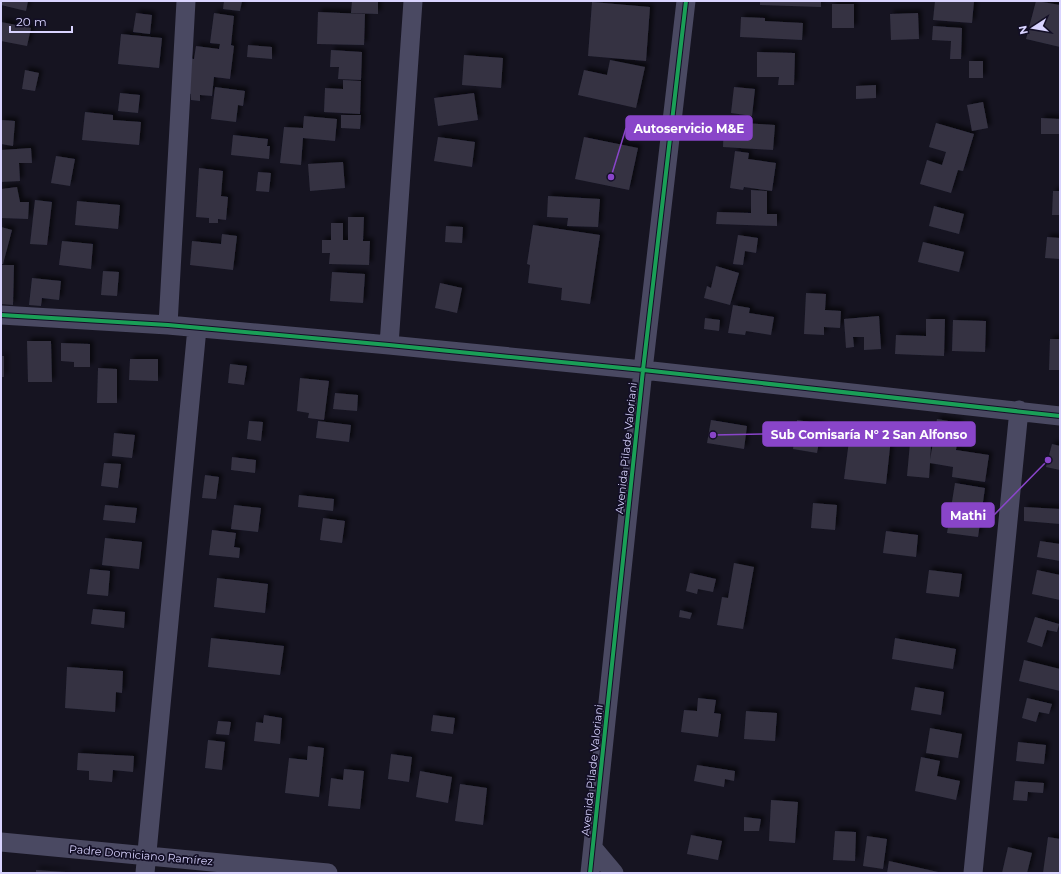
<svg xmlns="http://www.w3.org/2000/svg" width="1061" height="874" font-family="Montserrat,sans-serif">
  <defs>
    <filter id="shadow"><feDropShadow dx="3.5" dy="-3.5" stdDeviation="2" flood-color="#0009"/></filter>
  </defs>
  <rect width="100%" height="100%" fill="#161421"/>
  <path fill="#343243" filter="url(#shadow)" d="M1 1H28L26 11 1 5Z
    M224 1H242L240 11 223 9Z
    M352 1H378V14L351 13Z
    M760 1H821V7L760 5Z
    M935 1H974L972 23 933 20Z
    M1036 1 1060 5V31L1050 29 1060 31V47L1026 39Z
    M592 2 650 7 646 61 588 56Z
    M832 4H854V28H832Z
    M318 12 365 14 364 45 317 44Z
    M136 13 152 15 150 34 133 32Z
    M214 13 234 16 231 45 234 46 230 79 214 77 212 96 200 95V101L191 100V94L185 93 187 58 194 59 196 46 219 49 220 44 210 43Z
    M918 13 919 39 891 40 890 14Z
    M741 17 765 18V21L803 23 802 40 740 37Z
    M1 22 31 28 27 46 1 41Z
    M933 26 962 28 961 59H950L951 41 932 40Z
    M121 34 162 38 159 68 118 64Z
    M248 45 272 47V59L247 57Z
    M331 50 362 52 361 80 338 79 339 67H330Z
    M757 52 795 53 794 85H778L779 77H757Z
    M464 55 503 58 501 88 462 85Z
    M610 60 645 67 636 108 578 95 584 70 607 75Z
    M969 61H983V78H969Z
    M25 70 39 73 35 91 22 89Z
    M343 80 361 81 360 114 324 112 325 88 343 89Z
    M876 85V98L856 99V86Z
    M215 87 245 91 243 106 238 105 236 122 211 119Z
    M734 87 755 89 752 116 731 113Z
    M120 93 140 95 138 113 118 111Z
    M474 93 478 120 438 126 434 98Z
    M983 102 988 128 972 131 967 105Z
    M85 112 113 115V120L141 122 139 145 82 140Z
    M341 115H361L360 129 341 128Z
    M304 116 337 119 335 141 303 138 301 165 280 163 284 127 303 128Z
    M1041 118 1060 119V134H1041Z
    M1 120 15 121 13 146 1 144Z
    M724 122 775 125 773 150 723 147Z
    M936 123 974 134 963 171 958 170 951 193 920 184 927 160 942 165 946 152 929 147Z
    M233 135 268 139 267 146H270L269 159 231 155Z
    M438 137 475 142 472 167 434 161Z
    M584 137 638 148 629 190 575 179Z
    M31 148 32 163H19L20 181 1 182V150Z
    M735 151 749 153 748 159 776 163 772 191 744 187 743 190 730 188Z
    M56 156 75 159 70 186 51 183Z
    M343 162 345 188 310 191 308 164Z
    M199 168 223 171 221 196 228 197 226 220 218 219V223H209V218L196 217Z
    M258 172 271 173 269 192 256 191Z
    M17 187 20 202H29L28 219 1 218V189Z
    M751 190 767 191V214H777V226L716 224 717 212 751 213Z
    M1053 191H1060V215H1052Z
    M548 196 600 199 598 227 567 226 568 218 547 217Z
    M35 200 52 202 47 245 30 244Z
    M77 201 120 205 118 229 75 225Z
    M934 206 964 214 959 234 929 226Z
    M348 217H364L363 241H370L369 265 329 264 330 253H322V240H331V223H343V240H348Z
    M533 225 600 235 590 304 561 300 562 288 528 283 530 265 527 264Z
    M446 226 463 227 462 243 445 242Z
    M1 227 12 230 3 264H1Z
    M222 234 237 236 233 270 190 265 192 241 221 244Z
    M738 235 758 238 756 253 745 251 743 265 733 264Z
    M1047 237 1060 238V259L1045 258Z
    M62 241 93 244 91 269 59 265Z
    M923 242 964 252 959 272 918 262Z
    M1 265H14L13 305 1 304Z
    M716 266 739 273 730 305 704 298 707 286 711 288Z
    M103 271 119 272 117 296 101 295Z
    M332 272 365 274 363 303 330 301Z
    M32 278 61 281 59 300 42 298 41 306 29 305Z
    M440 283 462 288 457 313 435 308Z
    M806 293 826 294 825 310 841 311 840 328 824 327V335L804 334Z
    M733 305 750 308 749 313 774 317 771 335 746 331 745 335 728 333Z
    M879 316 881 349 864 350V337H853L854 347 846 348 844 319Z
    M705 318 720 320 719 331 704 329Z
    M926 319H945L944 356 895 354 896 335 926 336Z
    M953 320 986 321 985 352 952 351Z
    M1050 339H1060V370H1049Z
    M27 341H51L52 382H28Z
    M61 343 90 344V367H74V362L61 361Z
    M1 356H4V377H1Z
    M130 359H158V381L129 380Z
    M230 364 247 366 244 385 228 383Z
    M98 368 117 369V403H97Z
    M300 378 329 381 324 420 308 418 309 413 297 411Z
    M335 393 358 395 357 411 333 409Z
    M937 419 960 423 956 450 989 455 985 482 952 477 953 467 930 463 929 478 907 476 910 443 931 445 930 460Z
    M711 420 747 426 744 449 707 443Z
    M797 420 822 424 817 453 793 449Z
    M249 421 263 422 261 441 247 439Z
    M318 421 351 425 349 442 316 438Z
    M114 433 135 435 132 458 112 456Z
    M850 433 891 438 886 484 844 479Z
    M1052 444 1060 446V470L1046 467Z
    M232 457 256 460 255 473 231 470Z
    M104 463 121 464 118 488 101 486Z
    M205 475 219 477 216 499 202 498Z
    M955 483 985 488 978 537 947 533Z
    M299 495 334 499 333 511 298 507Z
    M813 503 837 505 835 530 811 528Z
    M105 505 137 508 135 523 103 520Z
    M234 505 261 508 258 532 231 529Z
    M1024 507 1060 509V524L1024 521Z
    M323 518 345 521 342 543 320 540Z
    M212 530 236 533 234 547 240 548 239 558 209 555Z
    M886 531 918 535 916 557 883 553Z
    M105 538 142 542 139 569 102 565Z
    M1040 541 1060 544V561L1037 557Z
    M734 563 754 567 743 629 717 625 722 597 728 598Z
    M90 569 110 571 108 596 87 594Z
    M929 570 962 574 959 597 926 593Z
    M1037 570 1060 575V600L1032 594Z
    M690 573 716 579 713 592 698 589 697 594 686 591Z
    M217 578 268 584 265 613 214 607Z
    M93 609 125 612 124 628 91 624Z
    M680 610 692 613 690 619 679 617Z
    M1035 617 1059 624 1057 632 1047 630 1042 647 1027 642Z
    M211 638 284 646 280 675 208 667Z
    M895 638 956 649 953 669 892 659Z
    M1024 660 1060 669V691L1019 681Z
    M67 667 123 671 122 693 116 692 115 712 65 708Z
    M915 687 944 692 941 715 911 710Z
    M698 698 716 700 714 713 721 714 718 737 681 732 684 710 697 711Z
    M1027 698 1052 704 1049 714 1039 712 1036 722 1022 718Z
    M746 711 777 713 775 741 744 739Z
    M264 715 282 718 280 744 254 741 256 722 263 723Z
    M433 715 455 718 453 734 431 731Z
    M218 721 231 722 229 735 216 734Z
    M930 728 962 734 958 758 926 753Z
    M208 740 225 742 222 770 205 768Z
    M1018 742 1046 745 1044 764 1016 761Z
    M308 746 324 748 319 797 285 793 289 758 307 760Z
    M78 753 134 756 133 772 113 770 112 782 89 780V771L77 770Z
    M391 754 412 757 409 782 388 779Z
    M921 757 940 761 937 776 960 781 956 800 915 791Z
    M697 765 735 771 734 781 725 779 724 787 694 781Z
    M344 769 364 771 360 809 328 806 331 778 343 780Z
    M420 771 452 777 448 803 416 797Z
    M1015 781 1044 783 1043 793 1028 792 1027 801 1013 800Z
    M460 784 487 788 483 825 455 821Z
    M771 800 798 802 795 843 769 841Z
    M744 817 761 819 759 831H744Z
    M835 831 856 832 855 861 833 860Z
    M691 835 722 841 718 860 687 854Z
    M867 836 887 839 883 869 863 866Z
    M1048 837 1060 839V873H1043Z
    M1008 847 1032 853 1027 873H1002Z
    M889 861 938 872V873H887Z
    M36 870 66 872V873H36Z"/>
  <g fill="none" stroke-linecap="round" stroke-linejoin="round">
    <path stroke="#4a4962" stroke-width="19" d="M1 315 168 325 389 345 643 370 1060 416
      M168 325 186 1
      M389 345 413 1
      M1 842 328 873
      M593 848 614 873
      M145 873 197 328
      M590 873 643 370 686 1
      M973 873 1019 410"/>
    <g stroke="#130f26" stroke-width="6">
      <path id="cycleway" d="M1 315 168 325 389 345 643 370 1060 416
        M590 873 643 370 686 1"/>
    </g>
    <use href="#cycleway" stroke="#1a9f57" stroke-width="4"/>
  </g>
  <g text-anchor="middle" stroke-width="3.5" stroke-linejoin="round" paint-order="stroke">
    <g font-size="11" fill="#d9d4ff" stroke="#130f26">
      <text transform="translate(626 448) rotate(-84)" y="4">Avenida Pilade Valoriani</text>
      <text transform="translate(592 770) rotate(-84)" y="4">Avenida Pilade Valoriani</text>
      <text transform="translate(141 855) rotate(5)" y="4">Padre Domiciano Ramírez</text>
    </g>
  </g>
  <path fill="none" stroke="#8945c9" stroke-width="1.5" d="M611 177L626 128M713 435L763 434M1048 460L994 515"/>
  <g fill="#8945c9" stroke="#130f26" stroke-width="1.5">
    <circle cx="611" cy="177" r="4"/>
    <circle cx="713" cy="435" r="4"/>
    <circle cx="1048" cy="460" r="4"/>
  </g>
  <g fill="#8945c9" stroke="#8945c9" stroke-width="1.5">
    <rect x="626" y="116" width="126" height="24" rx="4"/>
    <rect x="763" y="422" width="212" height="24" rx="4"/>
    <rect x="942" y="503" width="52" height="24" rx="4"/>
  </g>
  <g font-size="12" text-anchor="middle" font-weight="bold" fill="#fff">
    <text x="689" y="133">Autoservicio M&amp;E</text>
    <text x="869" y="439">Sub Comisaría N° 2 San Alfonso</text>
    <text x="968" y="520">Mathi</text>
  </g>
  <rect width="1061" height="874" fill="none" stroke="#d9d4ff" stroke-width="4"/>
  <g transform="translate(1033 28) rotate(258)" stroke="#130f26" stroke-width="3" paint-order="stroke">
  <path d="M0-3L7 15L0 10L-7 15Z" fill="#d9d4ff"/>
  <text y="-6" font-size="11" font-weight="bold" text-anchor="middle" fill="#d9d4ff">N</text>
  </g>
  <path d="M10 26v6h62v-6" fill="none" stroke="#d9d4ff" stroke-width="2"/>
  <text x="16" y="26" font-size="12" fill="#d9d4ff" stroke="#130f26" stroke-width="3" paint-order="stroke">20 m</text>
</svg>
